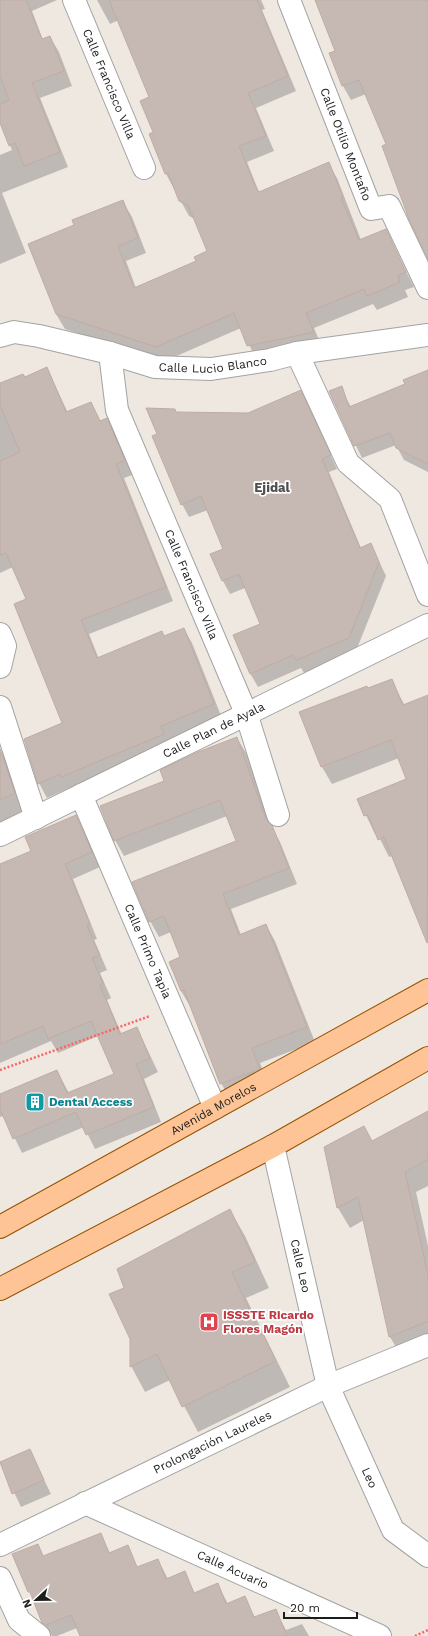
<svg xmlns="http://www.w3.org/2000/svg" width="428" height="1636" font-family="'Work Sans',sans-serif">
  <rect width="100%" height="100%" fill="#eee8e1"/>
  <path fill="#0003" d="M0 0H57L32 11 43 40 50 37 59 52 72 86 40 98 68 167 2 193 26 253 0 264V155L12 150 0 120Z
    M97 0H261L265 9 262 10 296 91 256 108 274 151 247 162 259 192 328 163 337 178 361 240 385 230 414 287 405 290 408 297 377 310 373 304 314 328 322 347 257 361 241 328 165 361 65 329 56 314 75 226 123 202 132 217 146 253 126 261 136 288 197 261 208 252 195 219 189 216 166 174 150 134 154 133 151 98 119 20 110 24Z
    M316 0H428V257L387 145 366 94 351 100 343 86 330 53 336 51Z
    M47 368 68 413 91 403 101 422 106 419 115 434 132 475 124 478 173 601 89 634 99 659 164 637 184 629 192 643 222 718 71 791 69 788 47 798 39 783 63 724 27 600 13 567 0 573V384L25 378Z
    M428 371V472L404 460 396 445 362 458 330 392 341 388 351 407 406 385Z
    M308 405 337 469 329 472 361 548 371 544 386 576 356 651 304 673 301 668 258 687 250 673 261 624 245 588 230 594 223 581 212 555 224 549 208 510 189 517 182 504 158 434 175 413 248 414Z
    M391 680 405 706 428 696V944L392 856 389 857 377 833 375 834 358 799 408 780 399 758 332 784 322 767 301 712Z
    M237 738 246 753 272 827 280 842 297 884 231 909 241 935 266 925 275 941 315 1042 260 1063 268 1084 230 1099 221 1083 190 1006 181 991 170 962 182 958 171 932 159 937 150 921 237 842 227 816 124 856 115 840 165 782Z
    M0 750 9 765 27 823 0 834Z
    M76 816 100 867 73 879 97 939 94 940 107 970 100 973 111 998 107 1000 122 1035 137 1028 158 1072 144 1079 161 1122 95 1149 84 1127 22 1153 4 1116 0 1117V1095L57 1071 69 1093 115 1074 98 1036 58 1053 51 1041 0 1063V865L32 852Z
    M428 1112V1186L416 1192 428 1246V1346L402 1357 390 1337 364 1220 350 1228 338 1208 325 1148 372 1142Z
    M230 1210 245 1236 269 1288 246 1298 290 1387 198 1432 170 1380 145 1392 131 1366V1339L125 1288Z
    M30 1451 51 1494 21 1507 0 1463Z
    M100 1534 110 1553 127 1547 138 1568 158 1560 168 1579 184 1573 195 1594 218 1585 228 1604 245 1598 255 1618 275 1610 286 1630 302 1624 309 1636H81L77 1628 57 1636H52L43 1622 38 1545 44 1557Z"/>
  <path fill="#c6b9b4" stroke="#c0aca3" d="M0 0H26L42 39 50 36 64 71 32 83 60 152 24 166 15 143 9 146 0 123V104L9 100 0 76Z
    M109 0H257L288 76 248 93 266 136 239 146 256 188 259 192 329 162 343 197 341 198 359 240 386 229 406 272 398 275 400 282 367 296 364 289 306 313 314 332 247 346 234 313 156 347 56 314 28 244 74 225 72 220 123 200 138 238 118 246 134 288 196 261 194 257 207 251 188 205 179 201 168 173 165 174 149 134 153 132 140 101 149 97Z
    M315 0H428V259L409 219 382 146 386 144 359 80 342 86 329 53 335 51Z
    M47 367 66 412 91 402 100 421 107 418 125 460 116 464 166 587 81 620 97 658 162 631 164 636 184 628 214 704 161 726 164 734 61 777 60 774 38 784 24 739 62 723 14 604 26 599 6 553 0 555V461L20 452 0 405V383L23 374 25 377Z
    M428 370V464L396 448 390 433 354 446 329 391 342 386 349 407 405 384 403 380Z
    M301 390 331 455 322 459 360 548 371 543 379 562 349 638 296 660 293 655 250 674 233 635 260 624 239 574 222 581 210 554 223 549 201 496 181 505 152 436 157 434 146 408 175 409 176 412 248 413Z
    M392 679 403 705 428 695 427 943 384 837 378 840 368 815 364 816 357 799 406 779 391 740 321 767 299 712 367 686 368 688Z
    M237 737 266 819 272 825 289 868 223 894 239 935 266 924 307 1027 252 1048 260 1069 220 1084 184 990 181 991 169 962 180 957 164 916 149 922 132 882 236 841 220 800 114 841 100 806 164 781 160 770 198 752Z
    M0 749 15 793 0 800Z
    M76 815 92 852 65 864 90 924 87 926 100 955 92 958 103 983 100 985 120 1034 137 1027 150 1058 136 1064 154 1107 86 1135 76 1112 13 1139 0 1109V1094L57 1070 67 1093 114 1074 91 1021 48 1039 43 1026 0 1044V864L31 851 25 837Z
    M428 1111V1159L405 1172 428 1275V1321L389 1337 358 1197 337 1208 324 1147 364 1126 372 1141Z
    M230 1209 255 1262 232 1272 261 1335 263 1334 276 1361 182 1407 157 1354 130 1367V1339L109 1294 124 1288 117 1269Z
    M30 1449 44 1480 12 1494 0 1462Z
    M101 1533 109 1553 128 1545 137 1567 158 1559 166 1579 185 1571 194 1593 218 1583 226 1604 245 1596 254 1617 276 1609 287 1636H80L71 1615 46 1625 42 1623 30 1592H28L12 1554 38 1544 43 1556Z"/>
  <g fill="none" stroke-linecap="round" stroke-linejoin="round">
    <g stroke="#a3a3a3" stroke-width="24">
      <g id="minor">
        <path id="s1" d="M74 0 144 168"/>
        <path id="s2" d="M289 0 371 209 389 206 428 288"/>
        <path id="s3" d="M0 336 14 332 39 336 110 353 155 367 211 369 270 360 297 353 428 335"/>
        <path id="s4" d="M110 353 117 410 246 713 278 815"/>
        <path d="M297 353 348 463 390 499 428 595"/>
        <path d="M0 634 5 646 0 667"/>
        <path d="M0 707 36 818"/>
        <path id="s5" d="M81 795 215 1108"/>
        <path id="s6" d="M0 835 428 625"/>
        <path id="s7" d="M273 1146 328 1386 393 1530 428 1556"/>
        <path id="s8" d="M85 1503 380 1636"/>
        <path id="s9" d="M0 1545 328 1386 428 1345"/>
        <path d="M0 1578 19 1620 39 1636"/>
      </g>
    </g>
    <g stroke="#945100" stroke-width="24">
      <g id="major">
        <path id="s10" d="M0 1227 428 990"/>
        <path d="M0 1289 273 1146 428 1058"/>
      </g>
    </g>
    <path stroke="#fe6264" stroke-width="2.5" stroke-dasharray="2 2" stroke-linecap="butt" d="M0 1070 150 1016
      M415 1636 428 1630"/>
    <use href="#minor" stroke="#fff" stroke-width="22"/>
    <use href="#major" stroke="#ffc495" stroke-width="22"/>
  </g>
  <defs>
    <g id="building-square" transform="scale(1)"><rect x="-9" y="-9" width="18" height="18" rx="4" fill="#0f9aa8" stroke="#fff"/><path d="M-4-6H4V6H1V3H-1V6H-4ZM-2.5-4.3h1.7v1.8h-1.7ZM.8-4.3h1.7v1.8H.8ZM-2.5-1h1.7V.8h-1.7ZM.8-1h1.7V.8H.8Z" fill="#fff"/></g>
    <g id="hospital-square" transform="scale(1)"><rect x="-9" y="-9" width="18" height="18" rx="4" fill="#e0444e" stroke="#fff"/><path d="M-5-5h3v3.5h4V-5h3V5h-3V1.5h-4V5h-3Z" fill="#fff"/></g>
  </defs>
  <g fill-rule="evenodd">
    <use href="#building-square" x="35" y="1102"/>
    <use href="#hospital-square" x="209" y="1322"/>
  </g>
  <g text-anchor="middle" stroke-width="3.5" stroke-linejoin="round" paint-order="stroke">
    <g font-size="12" fill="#1c1c1c" stroke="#fff">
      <text dy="4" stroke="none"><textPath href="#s1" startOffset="91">Calle Francisco Villa</textPath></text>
      <text dy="4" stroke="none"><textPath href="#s2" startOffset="155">Calle Otilio Montaño</textPath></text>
      <text dy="4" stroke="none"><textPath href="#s3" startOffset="218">Calle Lucio Blanco</textPath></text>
      <text dy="4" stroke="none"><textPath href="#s4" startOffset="247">Calle Francisco Villa</textPath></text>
      <text dy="4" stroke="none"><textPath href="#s6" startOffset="238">Calle Plan de Ayala</textPath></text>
      <text dy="4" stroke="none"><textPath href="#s5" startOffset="170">Calle Primo Tapia</textPath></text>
      <text dy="4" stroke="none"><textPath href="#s10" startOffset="244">Avenida Morelos</textPath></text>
      <text dy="4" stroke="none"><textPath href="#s7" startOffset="123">Calle Leo</textPath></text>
      <text dy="4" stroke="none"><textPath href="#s9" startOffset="236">Prolongación Laureles</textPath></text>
      <text dy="4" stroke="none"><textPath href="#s7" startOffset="347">Leo</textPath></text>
      <text dy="4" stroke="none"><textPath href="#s8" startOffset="162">Calle Acuario</textPath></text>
    </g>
    <g font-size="12" font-weight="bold" fill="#0d838f" stroke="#fff" text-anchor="start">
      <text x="49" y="1106">Dental Access</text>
    </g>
    <g font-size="12" font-weight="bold" fill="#be3a42" stroke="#fff" text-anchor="start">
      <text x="223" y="1319">ISSSTE Ricardo<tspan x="223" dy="14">Flores Magón</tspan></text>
    </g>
    <g font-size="13" font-weight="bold" fill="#4f4f4f" stroke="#fff">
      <text x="272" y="492">Ejidal</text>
    </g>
  </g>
  <g transform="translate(36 1600) rotate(248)" stroke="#ffffff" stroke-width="3" paint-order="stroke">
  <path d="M0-3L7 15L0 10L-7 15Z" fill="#1c1c1c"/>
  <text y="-6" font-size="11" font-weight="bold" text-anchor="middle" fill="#1c1c1c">N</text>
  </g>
  <path d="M284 1612v6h73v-6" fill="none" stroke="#1c1c1c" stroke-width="2"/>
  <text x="290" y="1612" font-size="12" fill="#1c1c1c" stroke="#ffffff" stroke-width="3" paint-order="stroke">20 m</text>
</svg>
